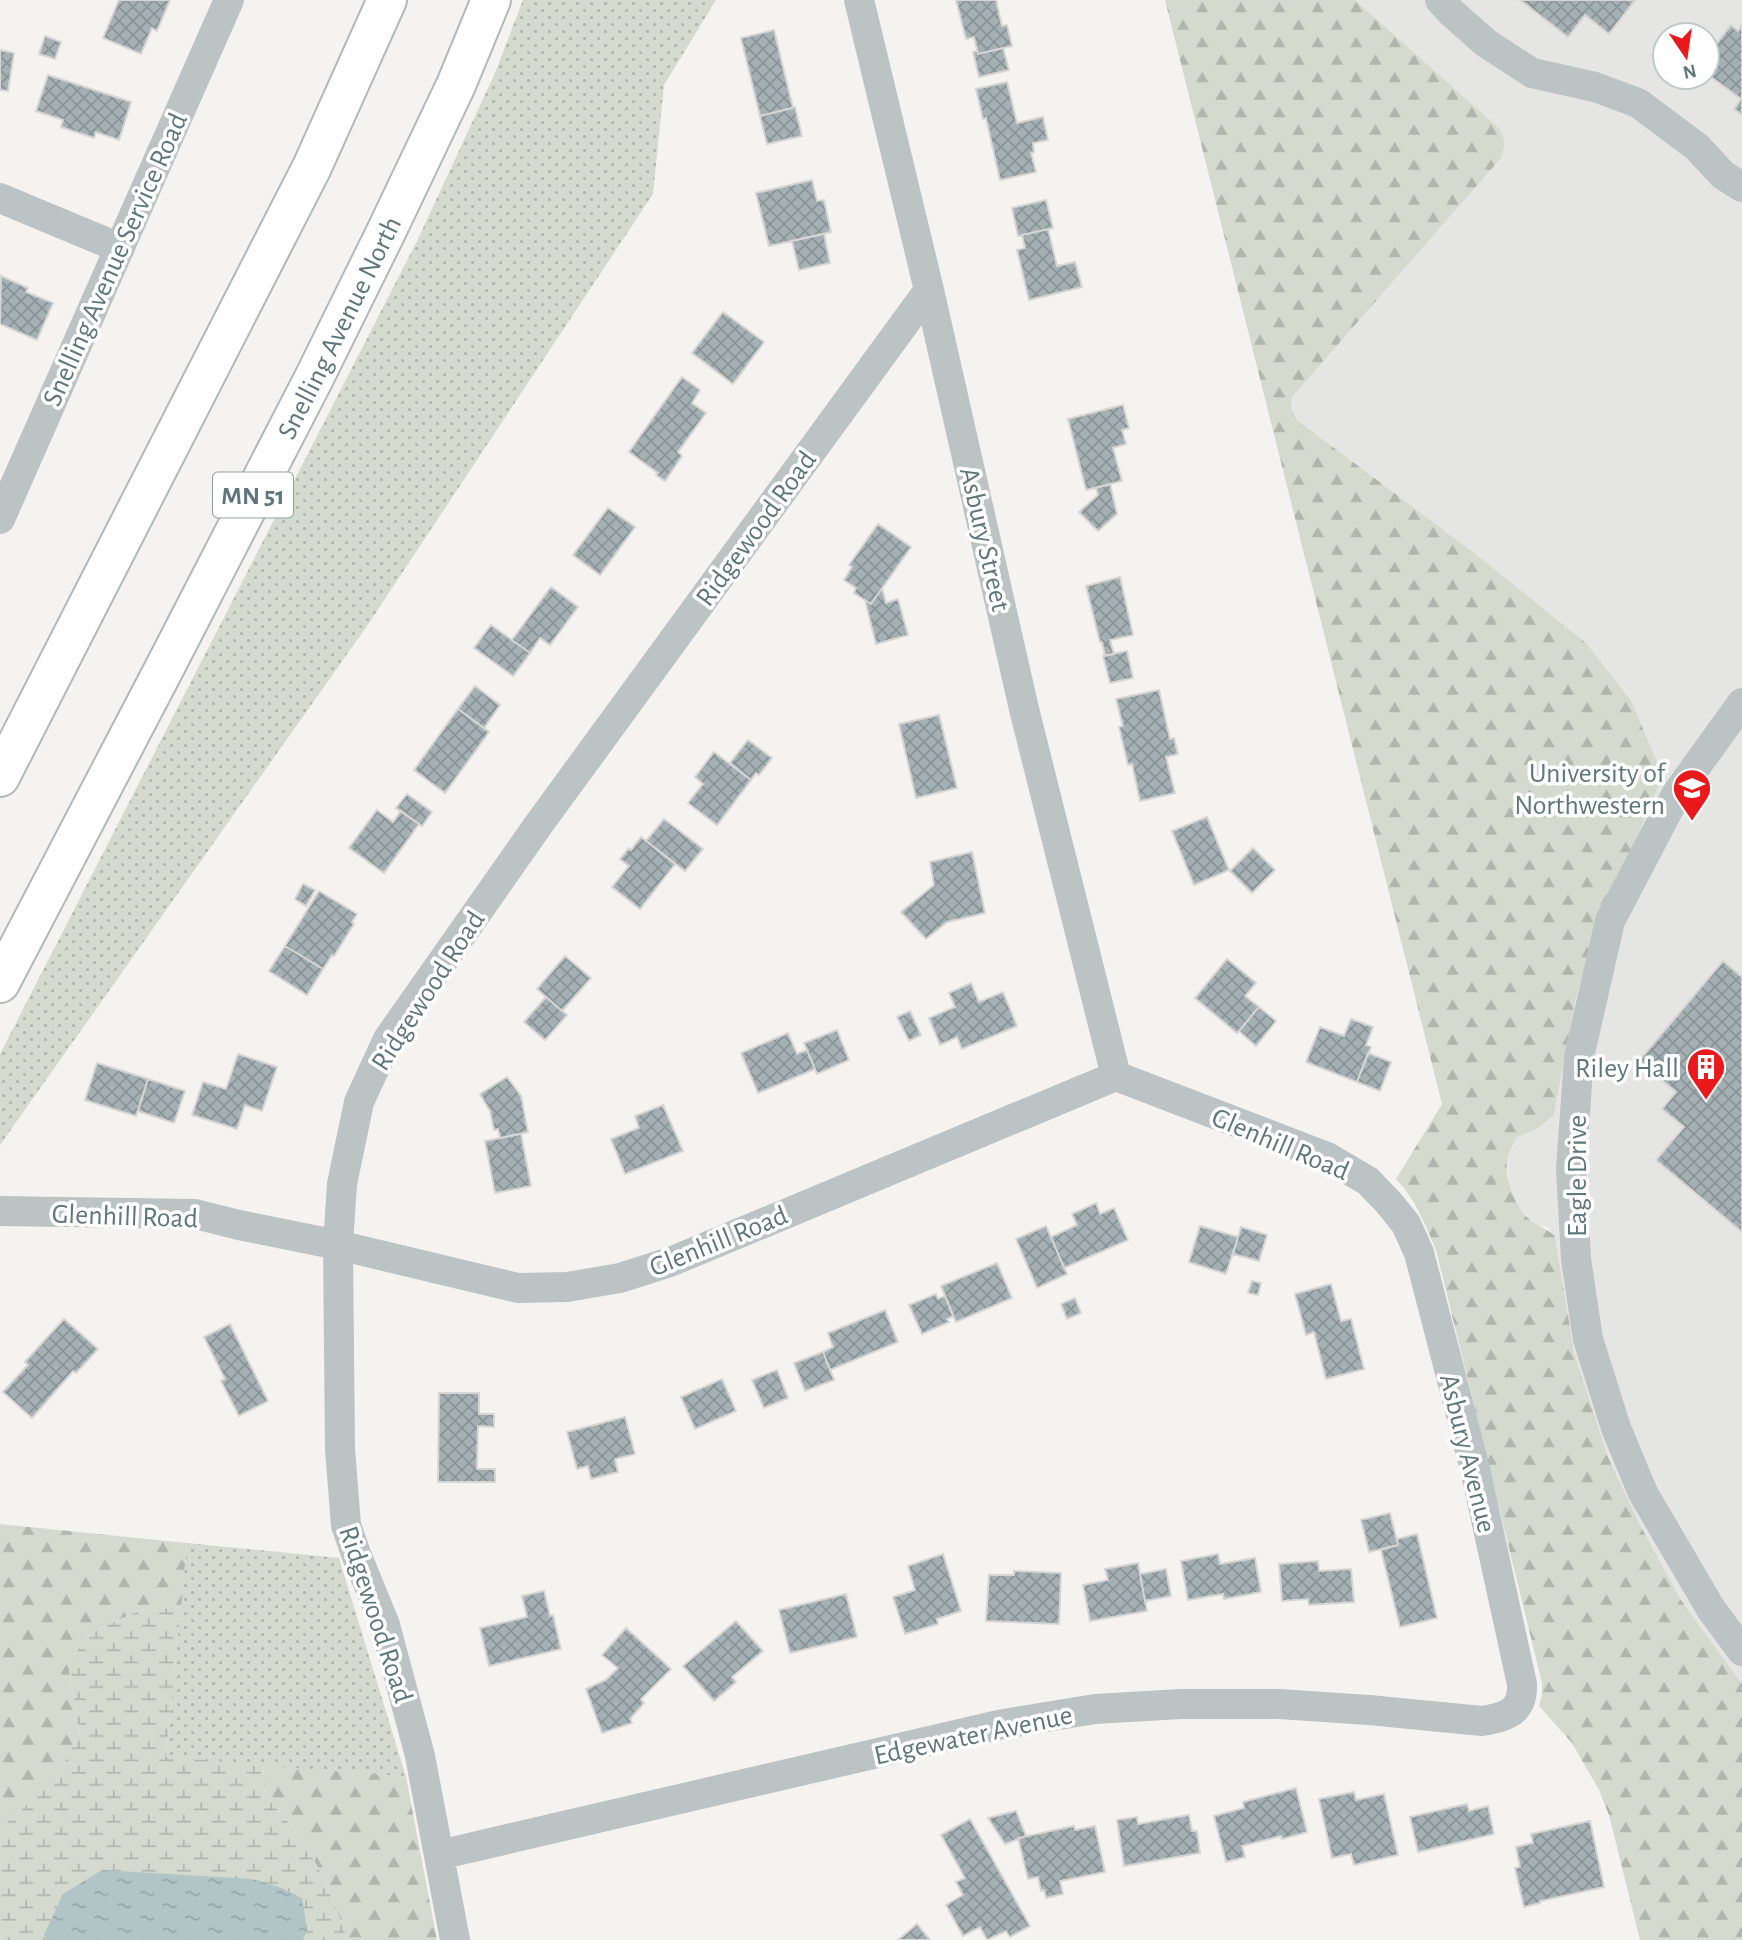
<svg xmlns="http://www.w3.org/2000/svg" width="1742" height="1940" font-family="'Alegreya Sans',sans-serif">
  <defs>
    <pattern id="green-dots" width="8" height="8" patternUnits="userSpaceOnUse" patternTransform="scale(1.75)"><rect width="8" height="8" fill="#d5dacf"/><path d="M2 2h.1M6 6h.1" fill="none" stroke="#b0b6ad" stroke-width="1.8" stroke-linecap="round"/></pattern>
    <pattern id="forest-firs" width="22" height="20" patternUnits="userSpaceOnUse" patternTransform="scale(1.75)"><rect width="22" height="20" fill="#d5dacf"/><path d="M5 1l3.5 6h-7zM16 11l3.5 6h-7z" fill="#b0b6ad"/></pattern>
    <pattern id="wetland-marsh" width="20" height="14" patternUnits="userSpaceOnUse" patternTransform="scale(1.75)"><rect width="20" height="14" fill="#d5dacf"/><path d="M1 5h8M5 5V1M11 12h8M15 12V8" fill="none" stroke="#b0b6ad"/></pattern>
    <pattern id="water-ripples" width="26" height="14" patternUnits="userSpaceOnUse" patternTransform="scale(1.75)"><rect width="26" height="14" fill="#b2c5c6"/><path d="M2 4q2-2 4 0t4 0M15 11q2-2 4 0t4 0" fill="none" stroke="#94a5a6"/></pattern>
    <pattern id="building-cross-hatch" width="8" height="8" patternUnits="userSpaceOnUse" patternTransform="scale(1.75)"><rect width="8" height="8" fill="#a4b0b3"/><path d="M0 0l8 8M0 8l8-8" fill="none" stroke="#899497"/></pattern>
  </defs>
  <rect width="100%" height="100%" fill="#f5f3f0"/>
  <path fill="#e5e5e4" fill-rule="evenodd" d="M1355 0H1742V1684L1681 1600 1640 1525 1608 1457 1574 1352 1555 1236 1546 1227 1536 1225 1525 1216 1516 1204 1509 1183 1507 1159 1517 1137 1537 1129 1554 1115 1576 997 1589 953 1586 643 1477 555 1297 420 1291 409 1292 397 1502 157 1505 142 1500 129ZM1665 35H1707V77H1665Z"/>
  <path fill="url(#green-dots)" d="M523 0H716L664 85 653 194 367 626 0 1145V1054L417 241 495 73Z
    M187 1543 339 1558 406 1777 166 1758Z"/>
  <path fill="url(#forest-firs)" d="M1165 0H1355L1500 129 1505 142 1502 157 1292 397 1291 409 1297 420 1477 555 1586 643 1631 701 1658 764 1660 782 1589 953 1576 997 1554 1115 1537 1129 1517 1137C1514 1143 1510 1150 1508 1157 1503 1174 1515 1207 1528 1218 1537 1227 1545 1227 1555 1236L1574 1352 1608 1457 1640 1525 1681 1600 1742 1684V1940H1640L1609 1815 1599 1790 1572 1743 1539 1706 1542 1695V1683L1436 1250C1425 1224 1416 1200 1396 1179L1442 1104Z
    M0 1524 187 1543 181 1607 138 1611 91 1633 68 1663 79 1734 55 1781 0 1828Z
    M263 1765 406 1777 437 1940H348L326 1883 304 1841 266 1796Z"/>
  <path fill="url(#wetland-marsh)" d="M181 1607 166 1757 263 1765 266 1796 304 1841 326 1883 348 1940H0V1828L55 1781 79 1734 68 1663 91 1633 138 1611Z"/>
  <path fill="url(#water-ripples)" d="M102 1870 252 1879 282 1888 302 1898 307 1930 303 1940H46L44 1935 63 1894Z"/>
  <path fill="url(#building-cross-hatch)" stroke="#d6d5d3" stroke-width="2" d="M119 0H170L157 31 152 28 141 54 103 38Z
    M956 0H996L1002 26 1007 25 1012 46 978 54 974 37 966 39Z
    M1520 0H1635L1609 34 1585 15 1568 37Z
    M1731 25 1738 31 1742 25V115L1734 109 1741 99 1707 74 1718 57 1711 51Z
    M774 30 793 108 760 116 741 38Z
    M45 36 61 42 55 59 39 54Z
    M1003 48 1009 70 979 77 973 52 977 51 978 54Z
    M0 50 14 53 8 91 0 90Z
    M48 75 131 102 119 140 96 132 94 138 61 127 63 120 36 111Z
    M1007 82 1017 123 1043 117 1048 140 1033 143 1034 152 1031 153 1036 172 1000 180 986 118 983 119 976 89Z
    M795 107 802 136 767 144 760 116Z
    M812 180 817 201 824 200 831 232 769 246 756 193Z
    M1046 200 1053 228 1018 236 1012 208Z
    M1048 229 1057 266 1075 262 1082 287 1029 300 1017 250 1025 248 1022 235Z
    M824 234 830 263 799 270 792 241Z
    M1 276 28 288 26 292 53 303 37 340 0 324Z
    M723 312 764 342 733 384 692 353Z
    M682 377 700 390 692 403 706 413 678 452 682 456 665 481 656 475 658 473 629 452Z
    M1123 405 1129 428 1122 430 1126 444 1113 448 1122 481 1086 490 1068 419Z
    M1110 484 1117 514 1098 531 1079 512 1098 495 1096 488Z
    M608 508 635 527 600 575 573 555Z
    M878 524 911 547 871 604 854 593 856 588 844 580 852 567 849 565Z
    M1120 577 1133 635 1110 640 1114 654 1105 656 1102 642H1100L1086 586Z
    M551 587 578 607 550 645 540 638 530 653 512 640Z
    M882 588 886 603 898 599 908 635 876 644 865 600 871 604Z
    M491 625 530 653 513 676 474 648Z
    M1127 651 1133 678 1110 683 1103 656Z
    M475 686 500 705 484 728 458 709Z
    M1159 690 1170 739 1174 738 1178 754 1166 757 1175 793 1140 801 1132 764 1128 765 1119 727 1123 726 1116 699Z
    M458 709 489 732 445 793 414 770Z
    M939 715 957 788 916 798 899 724Z
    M748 740 772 758 759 775 756 773 751 780 730 763Z
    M714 752 751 780 717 825 688 803 703 784 695 777Z
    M407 794 432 812 422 826 396 808Z
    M377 810 393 822 401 811 419 824 384 873 349 848Z
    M1207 817 1229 870 1194 885 1172 831Z
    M664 819 703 849 685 871 646 841Z
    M641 837 675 864 640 909 612 887 629 866 620 859 629 848 631 850Z
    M1253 848 1275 870 1252 893 1230 871Z
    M972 852 985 913 947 922 926 939 901 912 934 885 930 862Z
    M303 884 315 890 306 906 295 899Z
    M319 891 357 914 352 922 354 924 334 956 332 955 323 969 285 946Z
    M285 946 323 969 307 995 269 971Z
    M565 956 591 978 562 1011 537 989Z
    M1227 959 1256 983 1245 996 1259 1007 1237 1033 1195 998Z
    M1723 961 1742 977V1232L1656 1160 1684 1127 1662 1109 1676 1092 1639 1061Z
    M971 983 979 1002 1003 992 1017 1026 962 1049 957 1037 940 1045 929 1018 955 1007 949 993Z
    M546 997 567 1015 545 1040 524 1022Z
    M1259 1007 1276 1021 1256 1046 1239 1031Z
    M910 1011 921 1035 909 1041 897 1017Z
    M1351 1019 1373 1027 1366 1045 1371 1047 1357 1082 1306 1062 1320 1027 1344 1036Z
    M837 1030 849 1060 817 1074 804 1043Z
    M788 1033 797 1054 807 1050 815 1069 758 1093 741 1053Z
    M1368 1053 1391 1062 1380 1091 1357 1082Z
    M238 1054 277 1067 262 1111 245 1105 237 1129 192 1115 203 1082 226 1089Z
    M97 1063 148 1079 136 1116 85 1100Z
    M507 1077 521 1096 528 1132 500 1138 498 1129 494 1130 490 1111 480 1094Z
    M148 1079 185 1091 174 1123 138 1111Z
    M663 1105 683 1151 625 1174 611 1139 639 1128 635 1116Z
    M521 1134 531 1186 495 1193 485 1141Z
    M1096 1203 1100 1214 1114 1208 1128 1240 1064 1268 1051 1237 1077 1225 1072 1214Z
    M1046 1226 1067 1274 1037 1288 1016 1239Z
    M1200 1226 1238 1237 1226 1274 1189 1262Z
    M1241 1227 1267 1235 1259 1261 1233 1254Z
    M997 1263 1012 1298 956 1322 941 1286Z
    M1252 1281 1261 1283 1258 1295 1248 1293Z
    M1331 1284 1341 1321 1351 1319 1364 1369 1326 1379 1314 1332 1306 1335 1295 1294Z
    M936 1294 938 1299 945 1296 953 1316 947 1319 949 1322 922 1334 909 1305Z
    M1075 1298 1081 1313 1067 1319 1061 1304Z
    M885 1310 898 1342 830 1370 823 1352 833 1347 828 1333Z
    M64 1319 98 1349 76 1373 73 1371 32 1418 3 1392 28 1365 25 1362Z
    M230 1324 268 1401 239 1416 221 1381 225 1379 204 1337Z
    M823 1352 834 1380 805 1391 794 1363Z
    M777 1370 788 1398 764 1408 752 1380Z
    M722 1379 736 1411 695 1429 681 1397Z
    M439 1393H479V1414H494V1427L478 1426 477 1469H495V1482H438Z
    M625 1417 635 1454 615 1459 618 1472 591 1479 588 1466 577 1469 567 1432Z
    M1390 1513 1398 1545 1369 1552 1361 1520Z
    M1417 1534 1437 1618 1400 1627 1381 1550 1398 1545 1397 1539Z
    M943 1554 961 1611 937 1619 938 1624 905 1634 893 1597 915 1590 908 1566Z
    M1218 1554 1220 1564 1255 1558 1261 1592 1224 1599 1223 1594 1188 1600 1181 1561Z
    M1318 1561 1319 1571 1351 1569 1354 1602 1309 1605 1308 1599 1282 1601 1279 1564Z
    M1138 1563 1147 1611 1090 1621 1083 1585 1108 1580 1105 1569Z
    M1166 1569 1171 1596 1145 1601 1140 1574Z
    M1014 1571 1061 1573 1059 1624 986 1621 989 1575H1014Z
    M544 1591 550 1616 553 1615 561 1649 489 1666 480 1628 527 1617 522 1596Z
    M846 1594 857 1637 790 1653 779 1610Z
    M736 1621 763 1651 732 1677 736 1682 714 1701 683 1666Z
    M626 1628 671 1669 641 1699 644 1703 630 1719 632 1723 602 1733 586 1689 606 1680 618 1668 602 1655Z
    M1296 1788 1307 1832 1282 1839 1281 1836 1242 1846 1245 1857 1226 1862 1214 1816 1244 1808 1243 1802Z
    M1354 1792 1356 1800 1384 1794 1398 1855 1354 1865 1351 1854 1332 1858 1319 1799Z
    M1467 1804 1469 1811 1488 1806 1494 1834 1418 1852 1410 1817Z
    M1016 1811 1026 1836 1005 1844 988 1818Z
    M1189 1815 1192 1831H1197L1200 1853 1124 1866 1117 1820 1137 1817 1138 1824Z
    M970 1819 1030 1926 1010 1937 1006 1931 987 1940 980 1927 963 1936 946 1905 963 1895 956 1882 965 1878 941 1835Z
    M1590 1821 1604 1887 1540 1901V1903L1524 1907 1515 1868 1520 1867 1516 1847 1533 1843 1531 1834Z
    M1074 1826 1075 1830 1095 1826 1105 1872 1060 1881 1063 1894 1046 1898 1044 1890 1041 1891 1038 1877 1028 1879 1018 1838Z
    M917 1924 930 1940H898Z"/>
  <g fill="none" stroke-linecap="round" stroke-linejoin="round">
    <g stroke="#b2b7b9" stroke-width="42">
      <g id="highway">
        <path d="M0 777 312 167 387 0"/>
        <path id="s1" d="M0 983 165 667 314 378 386 232 456 85 491 0"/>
      </g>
    </g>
    <path stroke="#bcc3c5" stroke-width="30" d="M859 0 929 290 1024 709 1116 1076
      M1440 0 1452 13 1486 43 1532 73 1595 87 1638 103 1697 147 1723 175 1742 187
      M0 198 120 248
      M0 519 229 0
      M1742 703 1677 793 1610 921 1579 1057 1571 1169 1576 1259 1588 1339 1616 1428 1643 1493 1711 1609 1742 1651
      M0 1211 195 1214 239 1225 338 1245 518 1288 567 1287 620 1278 670 1262 1116 1076 1327 1157 1368 1181 1389 1203 1406 1224 1419 1253 1475 1469 1522 1684C1523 1712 1507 1717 1482 1721L1369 1710 1279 1704H1181L1095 1709 998 1725 439 1855
      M455 1940 420 1756 385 1625 356 1554 346 1525 340 1449 338 1245 342 1184 359 1102 388 1039 539 824 929 290"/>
    <use href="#highway" stroke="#fff" stroke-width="38"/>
  </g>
  <defs>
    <g id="university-pin" transform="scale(2.0125)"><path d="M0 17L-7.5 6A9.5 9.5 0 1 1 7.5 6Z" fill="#ea1a1c" stroke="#fff"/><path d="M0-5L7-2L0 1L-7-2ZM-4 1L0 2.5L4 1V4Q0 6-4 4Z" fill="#fff"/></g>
    <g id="building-pin" transform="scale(2.0125)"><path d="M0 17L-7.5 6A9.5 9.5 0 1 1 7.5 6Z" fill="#ea1a1c" stroke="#fff"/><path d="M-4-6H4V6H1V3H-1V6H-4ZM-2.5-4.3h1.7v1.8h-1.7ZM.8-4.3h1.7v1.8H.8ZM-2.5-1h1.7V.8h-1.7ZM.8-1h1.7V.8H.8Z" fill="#fff"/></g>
  </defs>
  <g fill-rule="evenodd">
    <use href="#university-pin" x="1692" y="788"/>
    <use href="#building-pin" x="1706" y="1067"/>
  </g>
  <g text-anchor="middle" stroke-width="7" stroke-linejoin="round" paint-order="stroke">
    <rect fill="#fff" stroke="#8ea0a4" stroke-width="2" x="213" y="472.5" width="80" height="45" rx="5"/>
    <g font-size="26" font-weight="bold" fill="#5e777d">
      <text x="253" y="504">MN 51</text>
    </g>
    <g font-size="28" fill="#5e777d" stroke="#fff">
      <text transform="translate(114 259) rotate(-66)" y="10">Snelling Avenue Service Road</text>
      <text dy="10" stroke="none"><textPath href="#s1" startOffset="738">Snelling Avenue North</textPath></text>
      <text transform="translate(755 528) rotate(-54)" y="10">Ridgewood Road</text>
      <text transform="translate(986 539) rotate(77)" y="10">Asbury Street</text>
      <text transform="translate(427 990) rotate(-57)" y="10">Ridgewood Road</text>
      <text transform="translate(1281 1143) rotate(23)" y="10">Glenhill Road</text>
      <text transform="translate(1576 1176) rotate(-90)" y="10">Eagle Drive</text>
      <text transform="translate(125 1215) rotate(2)" y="10">Glenhill Road</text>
      <text transform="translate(718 1240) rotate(-22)" y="10">Glenhill Road</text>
      <text transform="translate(1469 1453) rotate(76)" y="10">Asbury Avenue</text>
      <text transform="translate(377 1614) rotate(72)" y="10">Ridgewood Road</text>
      <text transform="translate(973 1734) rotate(-12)" y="10">Edgewater Avenue</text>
    </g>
    <g font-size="28" fill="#5e777d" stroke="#fff" text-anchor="end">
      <text x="1665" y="782">University of<tspan x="1665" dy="32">Northwestern</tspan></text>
      <text x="1679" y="1077">Riley Hall</text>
    </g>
  </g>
  <g transform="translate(1686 56) rotate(167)"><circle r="33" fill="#ffffff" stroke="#bfc9cb" stroke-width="2"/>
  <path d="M0-5L12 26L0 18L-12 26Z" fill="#ea1a1c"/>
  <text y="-10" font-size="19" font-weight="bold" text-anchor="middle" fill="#5e777d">N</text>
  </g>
</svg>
